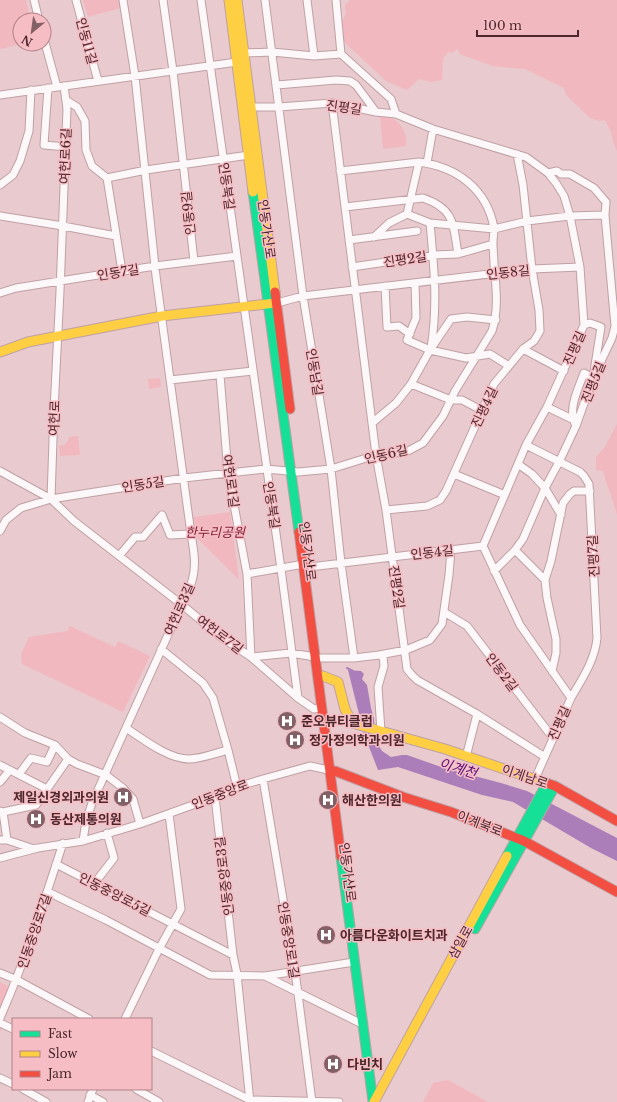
<svg xmlns="http://www.w3.org/2000/svg" width="617" height="1102" font-family="'Libre Baskerville','Noto Sans KR',serif">
  <rect width="100%" height="100%" fill="#e9cace"/>
  <path fill="#f1b8bf" d="M0 0H26L31 20H20V44H22L0 49Z
    M83 0H124V7L88 17Z
    M350 0H617V151L613 141 611 132 605 120 600 121 590 118 566 95 564 88 525 69 492 66 460 54 457 49 452 53 448 52 443 59 442 80 431 82 419 79 407 90 386 81 341 39 342 22 346 13 345 5Z
    M388 115C400 122 408 132 406 146L383 149 380 116Z
    M160 378 161 387 149 389 148 379Z
    M617 424V515C613 500 607 486 603 471L596 470V457L605 447Z
    M78 436 80 455 60 456 59 446 64 445 68 441 69 437Z
    M230 512 239 580 196 537 193 517Z
    M70 626 115 647 118 641 150 656 123 712 22 664 21 654 29 637 67 631Z
    M0 982 15 990 0 1032Z
    M448 1080 488 1102H423L433 1083Z"/>
  <path fill="#ab7eba" d="M348 670 361 671 364 674 362 679 367 685 371 708 374 719 375 739 382 751 391 757 402 755H407L444 768 501 783 527 791 617 838V861L591 848 513 802 482 795 398 767 378 770 364 734Z"/>
  <g fill="none" stroke-linecap="round" stroke-linejoin="round">
    <path stroke="#ab7eba" stroke-width="2" d="M347 668 353 671"/>
    <g stroke="#bfa1a5" stroke-width="9">
      <path id="street" d="M34 0 39 20
        M76 0 98 81
        M163 0 173 71 194 261
        M201 0 281 569 298 698
        M265 0 303 296 331 469 341 563 354 658
        M307 0 314 56
        M336 0 341 54
        M44 39 57 87
        M244 53 272 52 314 56 341 54 391 99 396 114
        M277 85 336 80 350 81 356 85 376 112
        M48 88 44 145 66 147
        M0 95 237 62
        M66 100 77 107 85 121 86 150 92 166 107 178 146 170 249 155
        M332 103 376 455 386 510 407 669 411 674 417 680 477 714 545 757
        M251 107H279L332 103 376 112 396 114 433 129 526 157 548 173 556 183 564 196 570 216 580 267 584 325 547 407 526 445 483 546 520 625 571 698 535 779
        M427 163 433 129
        M107 178 122 271
        M0 185 13 175 20 161 29 131 31 90
        M345 207 423 198C455 209 453 224 458 254
        M407 214 419 162
        M0 216 63 226 116 236
        M430 223C434 267 438 304 431 348
        M374 237 389 223 407 214 430 223 494 229 527 221 570 216 605 215
        M349 240 417 231
        M352 267 433 255 458 254 493 244
        M415 283 416 318 407 340 430 350 466 358 490 354 509 366
        M385 286 387 327 399 326 410 334
        M0 293 16 288 155 266 237 256
        M277 303 303 296 532 269 580 267
        M523 349 564 371
        M220 375 228 473 247 574 251 657 291 653 315 657
        M170 380 253 371
        M411 384 451 400H462L481 410
        M547 407 572 419
        M372 423 396 403 411 384 430 350 451 319 467 317 496 320
        M576 426C567 409 578 390 584 373L593 378 601 327 590 323 584 325
        M526 445 580 472 584 476 589 484 597 638C595 660 582 679 571 698
        M518 464 532 474 545 488 561 515
        M0 471 51 499 74 521 181 604 221 637 251 657 298 698 314 709 322 708
        M454 474 505 495
        M51 499 54 410 60 291 67 109 64 86
        M386 510 427 506 440 500 446 491 494 384 523 349 534 341 540 331 539 310 532 269 523 185 517 154
        M0 531 6 520 21 508 51 499 184 478 266 469 298 472 331 469 376 455 408 451 423 443 443 416 455 391 492 331C499 310 496 286 494 264 494 257 493 250 493 243 493 238 494 233 494 228 487 189 457 167 419 162L340 171
        M515 550 545 580
        M119 556 135 537H143L162 515 170 535 191 534
        M310 567 483 546
        M494 571 515 550 523 539 545 488 559 462 576 426 593 378 612 338 615 326 605 215 606 202 594 188 570 174H561L557 171 548 173
        M247 574 304 564
        M444 612 467 626 553 738
        M161 649 203 683 213 698 228 750 237 787
        M379 655 383 656 384 666 378 687 381 731
        M321 658H354L379 655 406 650 430 640 442 624 449 575 451 550
        M552 671 556 653V639L547 598 545 580 551 561 563 503 570 494 574 491H590
        M0 717 25 733 55 745 68 759 77 764 106 775 123 788 133 799 140 824
        M126 728C143 739 168 759 189 759 202 759 215 753 228 750
        M466 757 477 714
        M0 765 47 789
        M19 774 31 758 47 762 55 745
        M263 779 295 971 312 1102
        M0 782 10 770
        M215 797 233 955 237 974 250 1102
        M0 811 3 812 7 840
        M3 812 36 805 68 759
        M0 840H7L34 849
        M83 841 86 821 92 803 191 584C197 567 194 551 191 534L156 276 135 76 123 0
        M0 858 38 848 83 841 140 824 215 797 237 787 263 779 310 766 333 771
        M56 864 233 955
        M94 884 114 858 107 833
        M48 892 106 920 210 975 265 976 354 962
        M0 973 17 980 89 1019
        M265 976 362 1024
        M0 1018C25 961 44 902 63 843
        M125 1019 159 949 181 909 169 814
        M0 1023 13 1029
        M151 1051 250 1100 339 1102
        M0 1078 13 1084
        M23 1089 46 1102
        M136 1089 159 1102
        M90 1095 103 1102
        M88 1102 93 1089"/>
    </g>
    <g stroke="#bfa1a5" stroke-width="11">
      <path id="fast" d="M253 192 299 532
        M507 856 547 783
        M341 857 373 1102
        M475 929 555 786"/>
    </g>
    <g stroke="#bfa1a5" stroke-width="11">
      <path id="slow" d="M229 0 253 192
        M237 0 275 292
        M0 352 28 342 162 316 275 303
        M323 676 338 682 345 709 352 723 445 749 543 782
        M374 1102 507 856"/>
    </g>
    <g stroke="#bfa1a5" stroke-width="11">
      <path id="jam" d="M275 292 290 409
        M299 532 341 857
        M335 771 403 797 451 812 524 841 617 892
        M543 782 555 786 617 821"/>
    </g>
    <use href="#street" stroke="#fcf7f8" stroke-width="7"/>
    <use href="#fast" stroke="#16e098" stroke-width="9"/>
    <use href="#slow" stroke="#ffcf43" stroke-width="9"/>
    <use href="#jam" stroke="#f24e42" stroke-width="9"/>
  </g>
  <defs>
    <g id="hospital-disc" transform="scale(1)"><circle r="9.5" fill="#826065" stroke="#f6bdc4"/><path d="M-5-5h3v3.5h4V-5h3V5h-3V1.5h-4V5h-3Z" fill="#fff"/></g>
  </defs>
  <g fill-rule="evenodd">
    <use href="#hospital-disc" x="287" y="721"/>
    <use href="#hospital-disc" x="295" y="740"/>
    <use href="#hospital-disc" x="123" y="797"/>
    <use href="#hospital-disc" x="328" y="800"/>
    <use href="#hospital-disc" x="36" y="819"/>
    <use href="#hospital-disc" x="326" y="935"/>
    <use href="#hospital-disc" x="333" y="1064"/>
  </g>
  <g text-anchor="middle" stroke-width="3" stroke-linejoin="round" paint-order="stroke">
    <g font-size="13" fill="#4b272c" stroke="#f6bdc4">
      <text transform="translate(87 41) rotate(75)" y="5">인동11길</text>
      <text transform="translate(344 107) rotate(8)" y="5">진평길</text>
      <text transform="translate(65 156) rotate(-88)" y="5">여헌로6길</text>
      <text transform="translate(227 186) rotate(82)" y="5">인동북길</text>
      <text transform="translate(188 213) rotate(-96)" y="5">인동9길</text>
      <text transform="translate(267 229) rotate(82)" y="5">인동가산로</text>
      <text transform="translate(405 259) rotate(-8)" y="5">진평2길</text>
      <text transform="translate(118 272) rotate(-9)" y="5">인동7길</text>
      <text transform="translate(508 272) rotate(-6)" y="5">인동8길</text>
      <text transform="translate(574 348) rotate(-66)" y="5">진평길</text>
      <text transform="translate(315 372) rotate(81)" y="5">인동남길</text>
      <text transform="translate(593 382) rotate(-68)" y="5">진평5길</text>
      <text transform="translate(484 407) rotate(-65)" y="5">진평4길</text>
      <text transform="translate(54 418) rotate(-88)" y="5">여헌로</text>
      <text transform="translate(386 454) rotate(-13)" y="5">인동6길</text>
      <text transform="translate(231 481) rotate(82)" y="5">여헌로1길</text>
      <text transform="translate(143 484) rotate(-9)" y="5">인동5길</text>
      <text transform="translate(272 505) rotate(81)" y="5">인동북길</text>
      <text transform="translate(308 551) rotate(83)" y="5">인동가산로</text>
      <text transform="translate(432 552) rotate(-6)" y="5">인동4길</text>
      <text transform="translate(593 556) rotate(-93)" y="5">진평7길</text>
      <text transform="translate(397 587) rotate(82)" y="5">진평2길</text>
      <text transform="translate(179 609) rotate(-66)" y="5">여헌로3길</text>
      <text transform="translate(220 634) rotate(37)" y="5">여헌로7길</text>
      <text transform="translate(502 672) rotate(53)" y="5">인동2길</text>
      <text transform="translate(559 723) rotate(-66)" y="5">진평길</text>
      <text transform="translate(525 776) rotate(19)" y="5">이계남로</text>
      <text transform="translate(220 794) rotate(-21)" y="5">인동중앙로</text>
      <text transform="translate(480 823) rotate(21)" y="5">이계북로</text>
      <text transform="translate(348 872) rotate(83)" y="5">인동가산로</text>
      <text transform="translate(224 876) rotate(-97)" y="5">인동중앙로3길</text>
      <text transform="translate(115 894) rotate(27)" y="5">인동중앙로5길</text>
      <text transform="translate(34 931) rotate(-71)" y="5">인동중앙로7길</text>
      <text transform="translate(289 940) rotate(81)" y="5">인동중앙로1길</text>
      <text transform="translate(460 942) rotate(-61)" y="5">삼일로</text>
    </g>
    <g font-size="13" font-style="italic" fill="#811f38" stroke="#f6bdc4">
      <text x="215" y="537">한누리공원</text>
    </g>
    <g font-size="13" font-weight="bold" fill="#4b272c" stroke="#f6bdc4" text-anchor="start">
      <text x="301" y="726">준오뷰티클럽</text>
      <text x="309" y="745">정가정의학과의원</text>
      <text x="109" y="802" text-anchor="end">제일신경외과의원</text>
      <text x="342" y="805">해산한의원</text>
      <text x="50" y="824">동산제통의원</text>
      <text x="340" y="940">아름다운화이트치과</text>
      <text x="347" y="1069">다빈치</text>
    </g>
    <g font-size="14" font-style="italic" fill="#580f7a" stroke="#f6bdc4">
      <text transform="translate(458 768) rotate(17)" y="5">이계천</text>
    </g>
  </g>
  <rect x="12" y="1018" width="140" height="72" fill="#f6bdc4" stroke="#b28187"/>
  <rect x="20" y="1031" width="20" height="6" fill="#16e098" stroke="#b28187"/>
  <text x="48" y="1038" font-size="12" fill="#4b272c">Fast</text>
  <rect x="20" y="1051" width="20" height="6" fill="#ffcf43" stroke="#b28187"/>
  <text x="48" y="1058" font-size="12" fill="#4b272c">Slow</text>
  <rect x="20" y="1071" width="20" height="6" fill="#f24e42" stroke="#b28187"/>
  <text x="48" y="1078" font-size="12" fill="#4b272c">Jam</text>
  <g transform="translate(32 32) rotate(209)"><circle r="19" fill="#f6bdc4" stroke="#b28187"/>
  <path d="M0-3L7 15L0 10L-7 15Z" fill="#826065"/>
  <text y="-6" font-size="11" font-weight="bold" text-anchor="middle" fill="#4b272c">N</text>
  </g>
  <path d="M477 30v6h101v-6" fill="none" stroke="#4b272c" stroke-width="2"/>
  <text x="483" y="30" font-size="12" fill="#4b272c" stroke="#f6bdc4" stroke-width="3" paint-order="stroke">100 m</text>
</svg>
